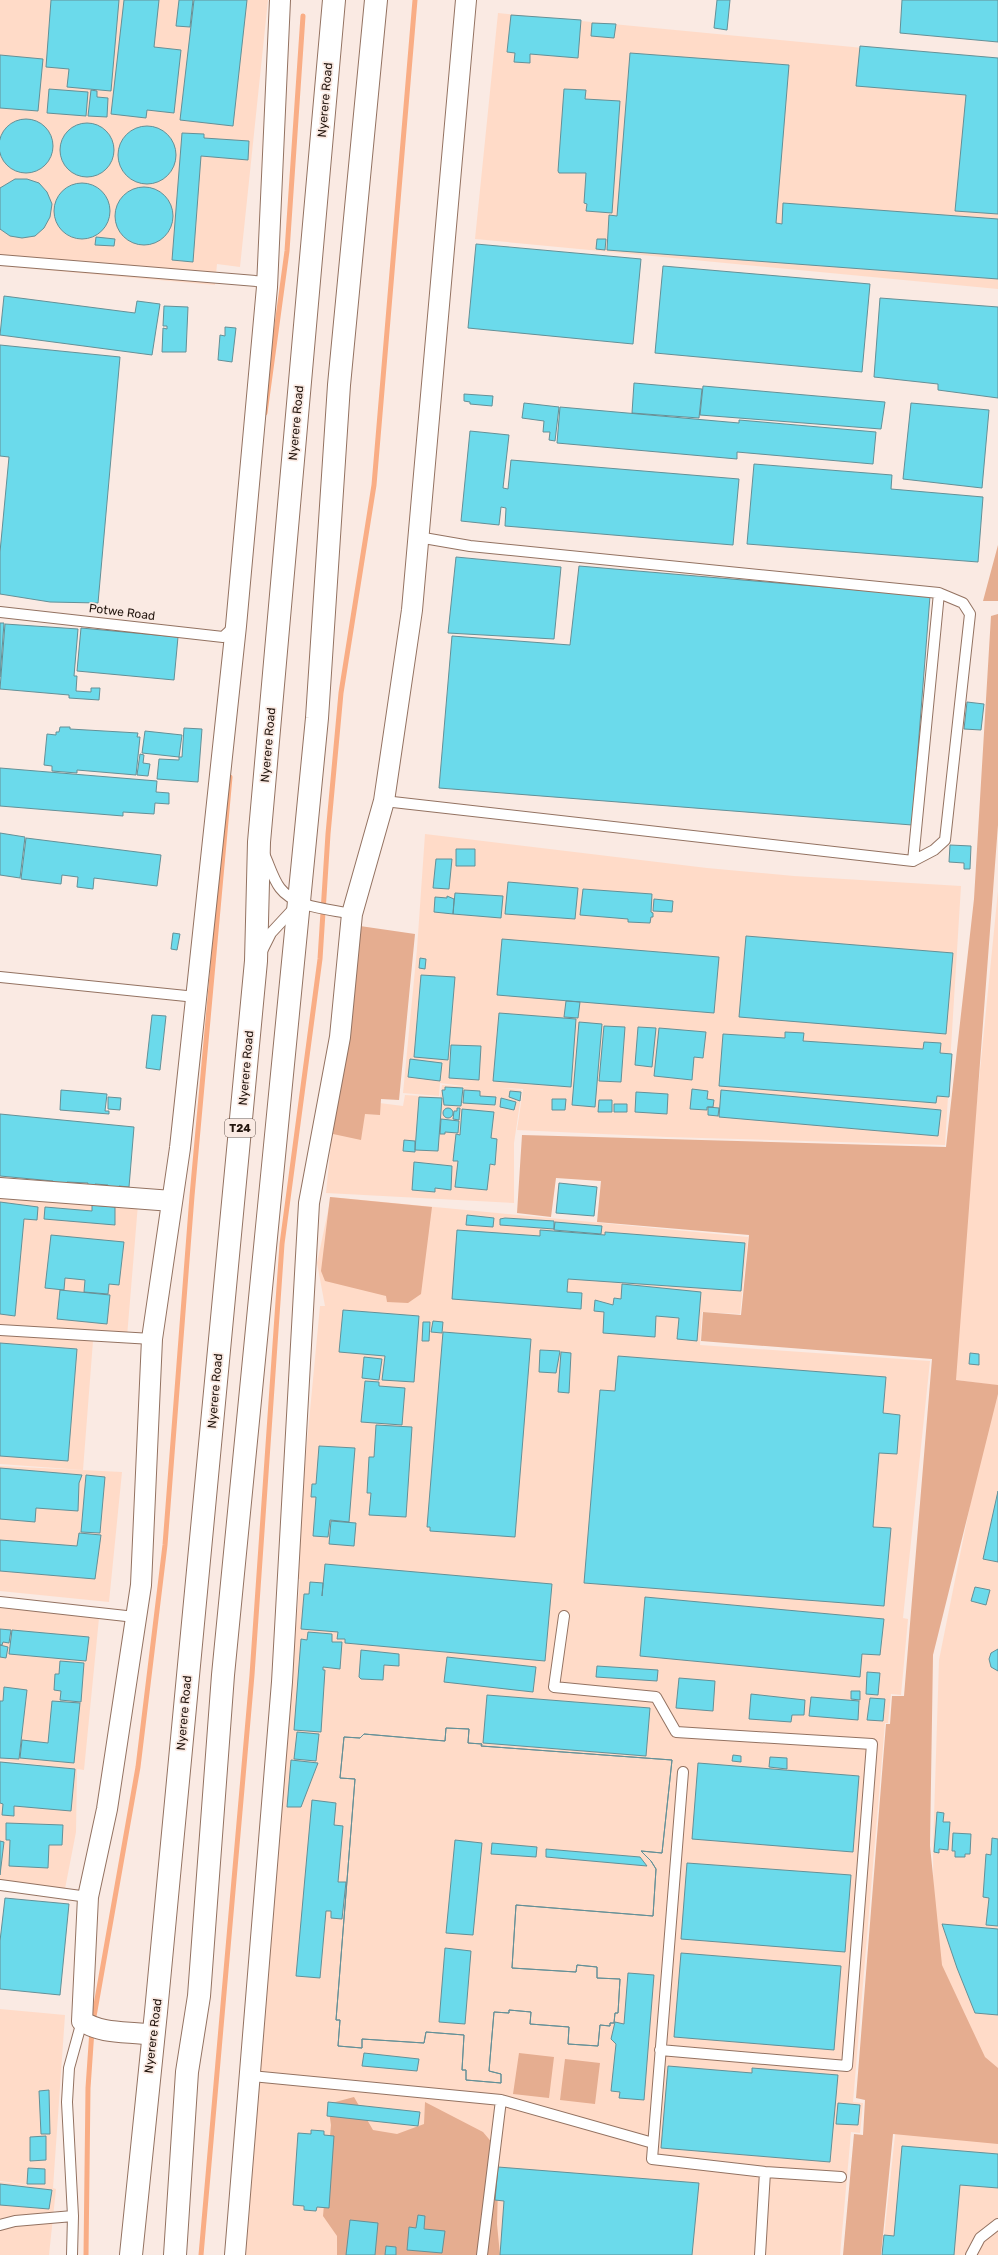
<svg xmlns="http://www.w3.org/2000/svg" width="998" height="2255" font-family="Rubik,sans-serif">
  <rect width="100%" height="100%" fill="#faeae3"/>
  <path fill="#ffdbc8" d="M0 0H268L240 267 217 264 215 285 0 266Z
    M498 13 998 61V289L475 239Z
    M425 834 707 868 794 876 961 886 945 1145 667 1137 517 1130 523 1089 500 1088 522 1090 514 1143V1203L326 1193 332 1133 351 1131 356 1100 403 1106 405 1095 440 1097 442 1085 470 1087 440 1083 439 1096 403 1093 417 949Z
    M998 891V2075L977 2058 934 1965 933 1849 939 1660 994 1385 949 1379Z
    M0 1195 138 1204 127 1337 0 1324Z
    M331 1197 748 1237 740 1314 702 1312 700 1345 930 1361 903 1618 908 1619 901 1695 891 1694 888 1723H885L853 2102 863 2103 860 2133 851 2132 840 2255H243L300 1579H294L320 1306H325L317 1263Z
    M0 1332 93 1341 83 1470 0 1464Z
    M0 1466 122 1472 109 1602 0 1591Z
    M0 1606 99 1618 84 1770 77 1769 76 1832 64 1894 0 1882V1761L65 1768 0 1760Z
    M0 2009 65 2015 53 2188 56 2189 49 2255H0V2182L48 2187 0 2181Z
    M896 2126 998 2137V2255H882Z"/>
  <path fill="#e5ad90" d="M998 545V601H983Z
    M998 614V825L956 1380 998 1385V1394L933 1655 930 1846 942 1965 985 2057 998 2068V2144L893 2134 881 2255H843L854 2134 863 2135 865 2100 856 2098 886 1724H890L892 1696H904L932 1359 701 1341 703 1312 741 1315 749 1235 597 1222 601 1181 556 1178 551 1217 517 1213 522 1135 946 1147 974 899 991 616Z
    M360 926 415 934 399 1100 381 1099 380 1115 365 1114 361 1140 333 1134Z
    M330 1197 432 1207 421 1294 408 1303 387 1302 386 1296 325 1281 321 1271Z
    M519 2053 554 2057 549 2098 513 2094Z
    M565 2059 600 2063 595 2104 560 2100Z
    M354 2097 373 2130 397 2134 424 2124 425 2102 483 2132 499 2151 497 2224 500 2255H337V2236L323 2216 331 2125 328 2104Z"/>
  <g fill="none" stroke-linecap="round" stroke-linejoin="round">
    <path stroke="#f9ad85" stroke-width="5" d="M265 413 287 251 303 16
      M93 2022 138 1767 165 1545 192 1196 230 777
      M86 2255 88 2088 92 2030
      M201 2255 252 1675 282 1244 320 959 328 834 341 693 374 485 415 0"/>
  </g>
  <path fill="#6bdaeb" stroke="#649097" fill-rule="evenodd" d="M51 0H119L111 91 67 87 69 69 46 67Z
    M124 0H159L154 47 181 50 174 113 147 110 146 118 111 114Z
    M179 0H193L190 27 176 26Z
    M194 0H247L233 126 180 120Z
    M717 0H730L727 30 714 28Z
    M902 0H998V42L900 33Z
    M511 15 581 20 578 58 530 54V63L514 62 515 53 507 52Z
    M592 23 616 24 614 38 591 36Z
    M860 46 998 58V214L955 211 966 95 856 86Z
    M630 53 789 65 776 223 782 224 783 203 998 219V279L607 250 609 215 617 216Z
    M0 55 43 59 38 111 0 108Z
    M49 89 88 92 86 116 47 113Z
    M564 89 586 90 585 99 620 101 612 213 586 211 587 204 584 203 586 173H559L558 171Z
    M91 90 97 91V97L108 98 107 117 88 116Z
    M-1 146a27 27 0 1 1 54 0a27 27 0 1 1-54 0Z
    M60 150a27 27 0 1 1 54 0a27 27 0 1 1-54 0Z
    M118 155a29 29 0 1 1 58 0a29 29 0 1 1-58 0Z
    M182 133 204 134V138L249 141 248 160 201 156 193 262 172 260Z
    M15 179H27L39 183 47 192 52 204 50 217 44 228 35 236 22 238 10 236 0 229V188Z
    M54 211a28 28 0 1 1 56 0a28 28 0 1 1-56 0Z
    M115 216a29 29 0 1 1 58 0a29 29 0 1 1-58 0Z
    M96 237 115 239 114 246 95 245Z
    M597 239H606L605 250 596 249Z
    M476 244 641 259 633 344 468 328Z
    M663 266 870 284 862 372 655 353Z
    M4 296 135 313 137 301 160 304 152 355 0 335Z
    M880 298 998 307V398L938 390V384L874 377Z
    M164 306 188 307 186 352H162L163 328 167 329V326H163Z
    M225 327 236 328 232 362 218 360 220 335 225 336Z
    M0 345 120 357 98 603 50 602 0 594V552L9 457 0 456Z
    M634 383 702 389 699 418 632 413Z
    M703 386 885 402 881 429 700 415Z
    M464 394 493 396 492 406 470 404V402L464 401Z
    M524 403 559 407 555 441 549 440 550 432H543L544 421 522 418Z
    M911 403 989 410 982 488 903 479Z
    M560 407 739 423V420L876 432 873 464 737 452V459L557 443Z
    M470 431 509 435 503 488 508 489 511 460 739 479 733 545 505 526 506 508 501 507 499 525 461 521Z
    M754 464 892 475 891 489 983 497 978 562 747 544Z
    M456 557 561 567 554 639 448 633Z
    M579 566 930 596 912 825 439 788 452 636 570 645Z
    M0 623H4L0 677Z
    M5 624 78 629 74 676H77L76 691 91 692V688H100L99 700 69 698V695L0 689Z
    M81 628 178 637 174 680 77 671Z
    M967 702 984 704 981 730 964 729Z
    M60 727H70V729L138 733 137 737H140L136 775 77 770V773L52 771V766L44 765 47 734 56 735V732H59Z
    M184 728 202 729 198 782 157 779 159 759 179 760V757H182Z
    M145 731 182 735 179 757 142 753Z
    M140 754 144 755 143 763 150 764 148 776 137 775Z
    M0 768 157 781 156 792 169 793V804L155 803 154 814 123 812V816L0 806Z
    M0 833 25 837 20 878 0 875Z
    M26 838 161 855 157 886 94 878 93 889 77 887 78 877 62 875 61 884 21 879Z
    M950 845 971 846 970 869H964V863L949 862Z
    M456 849H475V866H456Z
    M436 859H452L449 889 433 888Z
    M508 882 578 888 575 919 505 914Z
    M583 889 652 894 651 912 653 913V917H651L650 923 628 922V919L580 915Z
    M455 893 503 896 501 918 453 914Z
    M447 896 454 899 453 914 434 912 435 897 447 898Z
    M654 899 673 901 672 912 653 911Z
    M173 933 180 934 177 950 171 949Z
    M746 936 953 953 946 1034 739 1017Z
    M502 939 719 957 714 1013 497 995Z
    M420 958 426 959 425 969 419 968Z
    M421 975 455 977 448 1060 414 1057Z
    M566 1001 580 1002 578 1018 564 1017Z
    M499 1013 576 1019 571 1087 493 1081Z
    M152 1015 166 1016 160 1070 146 1068Z
    M579 1022 602 1024 595 1107 572 1105Z
    M604 1026 625 1027 621 1082 599 1081Z
    M638 1027 656 1028 652 1067 635 1065Z
    M659 1028 706 1032 703 1058 694 1057 692 1080 654 1076Z
    M785 1032 804 1033 803 1041 923 1049 924 1042 941 1043 940 1053 952 1054 949 1097 937 1096 936 1103 719 1086 723 1034 785 1038Z
    M451 1045 481 1046 479 1080 449 1078Z
    M410 1059 442 1063 440 1081 408 1077Z
    M445 1087 463 1088 461 1106 444 1105 442 1090H445Z
    M692 1089 708 1091 707 1099 714 1100 713 1107H707V1110L690 1109Z
    M61 1090 107 1094 105 1111H109V1114L60 1110Z
    M464 1090 480 1091V1096L496 1097 495 1105 463 1103Z
    M721 1090 941 1110 938 1136 719 1117Z
    M510 1091 521 1092 520 1101 509 1097Z
    M636 1092 668 1094 667 1114 635 1112Z
    M108 1097 121 1098 120 1110 108 1109Z
    M419 1097 442 1098 438 1151 415 1150Z
    M501 1098 516 1102 514 1110 500 1107Z
    M552 1099H566L565 1110H552Z
    M599 1100H612V1112H598Z
    M614 1104H627V1112H614Z
    M708 1107 719 1108 718 1116 708 1115Z
    M443 1113a5 5 0 1 1 10 0a5 5 0 1 1-10 0Z
    M457 1108H460L459 1120 453 1119 454 1111H457Z
    M462 1109 494 1112 491 1138 497 1139 495 1165 490 1164 487 1190 455 1187 458 1161H453L456 1134 460 1135Z
    M0 1114 134 1127 129 1187 119 1186V1191L108 1190V1185L95 1184V1189L87 1188 88 1183 67 1182 66 1188 52 1189 53 1181 0 1176Z
    M441 1119 459 1121 458 1133 445 1132V1134H440Z
    M404 1140 415 1141V1152L403 1151Z
    M414 1162 452 1166 451 1190 435 1188V1192L412 1190Z
    M559 1183 597 1187 594 1216 556 1213Z
    M0 1202 38 1207 37 1220 24 1219 15 1316 0 1314Z
    M92 1205 115 1207V1225L44 1219 45 1207 92 1211Z
    M467 1215 494 1218 493 1227 466 1225Z
    M505 1218 554 1221V1229L500 1225V1219Z
    M555 1222 602 1226 601 1234 554 1230Z
    M457 1230 540 1236V1230L605 1235V1232L745 1243 741 1291 568 1279 567 1292 582 1293 581 1309 452 1299Z
    M51 1235 124 1242 119 1285 109 1284 108 1294 84 1292 85 1280 65 1278 64 1290 45 1288Z
    M622 1284 701 1292 697 1341 677 1339 679 1318 656 1316 655 1337 603 1333 604 1312 594 1311 595 1300 613 1305 614 1298 621 1299Z
    M60 1290 110 1295 107 1324 57 1319Z
    M343 1310 419 1316 414 1382 382 1380 385 1356 339 1352Z
    M433 1321 443 1322 442 1333 431 1332Z
    M423 1322H430L429 1341H422Z
    M443 1332 531 1339 515 1537 430 1531V1527H427Z
    M0 1343 77 1349 68 1461 0 1456Z
    M540 1350 560 1351 556 1373 539 1372Z
    M561 1352 571 1353 569 1393 558 1392Z
    M970 1353 979 1354V1365L969 1364Z
    M618 1356 886 1377 883 1413 900 1415 897 1454 879 1453 873 1527 891 1528 884 1606 584 1583 600 1390 615 1391Z
    M364 1357 382 1359 379 1380 362 1378Z
    M365 1381 379 1382V1386L405 1388 402 1425 361 1422Z
    M376 1425 412 1427 406 1517 369 1515 371 1493H367L369 1457H374Z
    M319 1446 355 1448 349 1522 330 1520 328 1537 313 1536 316 1497H311L312 1484H316Z
    M0 1468 82 1475 79 1483 78 1511 36 1508 35 1522 0 1519Z
    M86 1475 105 1477 100 1533 81 1532Z
    M998 1491V1562L983 1559Z
    M331 1521 356 1523 354 1546 329 1544Z
    M79 1533 101 1535 95 1579 0 1571V1540L77 1546Z
    M325 1564 552 1584 545 1661 345 1643V1639H337L338 1632 301 1629 304 1594H309L310 1582 323 1583 322 1596Z
    M975 1587 990 1590 986 1605 971 1601Z
    M645 1597 884 1619 880 1655 862 1654 860 1677 640 1656Z
    M0 1629 11 1630 9 1643 3 1642 2 1645H0Z
    M12 1630 89 1637 86 1661 9 1654Z
    M308 1632 332 1634V1642H342L340 1669 323 1667V1670H325L321 1732 294 1730 301 1639 307 1640Z
    M0 1645 8 1647 6 1658 0 1657Z
    M998 1649V1671L991 1667 989 1659 991 1653Z
    M361 1650 399 1654V1666L384 1665 383 1680 361 1679 359 1677Z
    M447 1657 536 1667 533 1692 444 1682Z
    M60 1661 84 1663 81 1702 60 1700 61 1691 54 1690 55 1674H59Z
    M597 1666 658 1670 657 1681 596 1677Z
    M867 1672 880 1673 878 1695 866 1694Z
    M679 1678 715 1681 713 1711 676 1708Z
    M4 1687 27 1690 19 1759 0 1758V1701H3Z
    M851 1691H860V1700L851 1699Z
    M751 1694 805 1700 804 1715H792L791 1722 749 1719Z
    M487 1695 650 1708 646 1756 483 1743Z
    M811 1697 859 1701 858 1720 809 1716Z
    M870 1698 885 1699 883 1721 867 1720Z
    M52 1701 80 1703 74 1763 20 1758 22 1740 48 1743Z
    M446 1728 469 1729 468 1743 482 1744 481 1746 672 1760 662 1853 641 1851 651 1861 656 1869 653 1916 516 1905 512 1968 576 1972 577 1965 597 1967V1978L620 1979 618 2013H615L614 2023H610V2026L600 2025 598 2046 568 2044 569 2027 530 2024 531 2012 509 2010V2013L494 2012 489 2071 501 2074V2083L466 2080V2070H462L464 2035 426 2032 424 2043 362 2039V2048L338 2046 340 2020H336L355 1779 340 1778 344 1737 360 1738 364 1734 445 1741ZM455 1840 482 1843 473 1935 446 1933ZM492 1843 537 1847 536 1857 491 1854ZM546 1849 640 1857 647 1866 546 1857ZM445 1948 471 1951 465 2024 439 2022Z
    M446 1728 469 1729 468 1743 482 1744 481 1746 672 1760 662 1853 641 1851 651 1861 656 1869 653 1916 516 1905 512 1968 576 1972 577 1965 597 1967V1978L620 1979 618 2013H615L614 2023H610V2026L600 2025 598 2046 568 2044 569 2027 530 2024 531 2012 509 2010V2013L494 2012 489 2071 501 2074V2083L466 2080V2070H462L464 2035 426 2032 424 2043 362 2039V2048L338 2046 340 2020H336L355 1779 340 1778 344 1737 360 1738 364 1734 445 1741Z
    M297 1732 319 1734 316 1761 294 1759Z
    M733 1755 741 1756V1762L732 1761Z
    M770 1757 787 1758V1769L769 1767Z
    M291 1760 318 1763 301 1807H287Z
    M0 1762 75 1769 71 1811 14 1806V1816L2 1815 3 1804 0 1803Z
    M698 1763 859 1776 853 1852 692 1839Z
    M312 1800 336 1803 334 1825 343 1826 338 1882H346L342 1919 331 1918V1911H326L320 1978 296 1976Z
    M937 1812 944 1813 943 1822H950L948 1850 939 1849V1853L934 1852Z
    M6 1823 63 1825 62 1845H49L48 1868 9 1866 10 1840H6Z
    M953 1833 971 1834 970 1854H965V1857H955V1851H952Z
    M992 1838 998 1839V1926L986 1925 989 1898 983 1897 986 1854 991 1855Z
    M0 1841 4 1842 0 1875Z
    M687 1863 851 1875 845 1952 681 1939Z
    M5 1898 69 1904 60 1995 0 1989V1941Z
    M942 1924 998 1929V2015L975 2013 957 1968Z
    M681 1953 841 1966 834 2050 674 2037Z
    M628 1973 654 1975 644 2100 619 2098 620 2092 611 2091 616 2044 611 2039 615 2022 624 2024Z
    M364 2053 419 2059 417 2071 362 2066Z
    M668 2066 752 2073V2068L838 2075 830 2162 661 2148Z
    M49 2090 50 2134H41L39 2091Z
    M328 2102 420 2112 418 2126 327 2116Z
    M838 2103 860 2105 858 2125 836 2124Z
    M311 2130 324 2131V2135L334 2136 329 2208 317 2207 316 2211 304 2210V2206L293 2205 298 2133 311 2134Z
    M46 2136V2160L30 2161V2137Z
    M902 2146 998 2154V2188L960 2185 954 2255H882L884 2235 894 2236Z
    M498 2167 699 2183 692 2255H500L504 2201 495 2200Z
    M28 2168 45 2169V2184H27Z
    M0 2184 52 2190 49 2209 0 2205Z
    M418 2215 425 2216 424 2229 445 2231 442 2253 407 2250 409 2227 416 2228Z
    M350 2220 378 2223 375 2255H346Z
    M386 2246 396 2247V2255H385Z"/>
  <g fill="none" stroke-linecap="round" stroke-linejoin="round">
    <g stroke="#937261" stroke-width="12">
      <path id="lane" d="M0 260 267 282
        M0 612 223 637 234 627
        M384 801 913 861 934 850 945 840 970 614 963 603 939 593 470 546 418 537
        M264 854C269 864 273 879 280 888 295 908 330 909 352 914
        M913 861 939 593
        M262 951 271 933 297 905
        M0 977 196 997
        M0 1330 152 1339
        M0 1602 135 1617
        M564 1616 554 1687 656 1697 676 1732 872 1744 847 2066 660 2050
        M683 1772 652 2159 765 2172 841 2177
        M0 1885 88 1897
        M251 2076 501 2100 653 2143
        M0 2225 15 2221 73 2216
        M72 2255 73 2216 67 2102 69 2068 82 2021
        M482 2255 501 2100
        M760 2255 765 2172
        M971 2255 980 2238 998 2224"/>
    </g>
    <g stroke="#937261" stroke-width="22">
      <path id="street" d="M0 1188 172 1201
        M152 2035C128 2031 103 2035 82 2021L88 1897 107 1809 141 1585 152 1339 180 1148 236 626 267 287 280 0
        M235 2255 282 1682 309 1203 340 1037 352 914 384 801 412 610 466 0"/>
    </g>
    <g stroke="#937261" stroke-width="24">
      <path id="highway" d="M131 2255 156 2012 256 961 259 842 334 0
        M175 2255 187 2072 199 1996 223 1675 317 718 339 385 376 0"/>
    </g>
    <use href="#lane" stroke="#fff" stroke-width="10"/>
    <use href="#street" stroke="#fff" stroke-width="20"/>
    <use href="#highway" stroke="#fff" stroke-width="22"/>
  </g>
  <g text-anchor="middle" stroke-width="3.5" stroke-linejoin="round" paint-order="stroke">
    <rect fill="#faeae3" stroke="#63554e" stroke-width="1" x="225" y="1119" width="30" height="18" rx="3"/>
    <g font-size="11" font-weight="bold" fill="#22150e">
      <text x="240" y="1132">T24</text>
    </g>
    <g font-size="12" fill="#22150e" stroke="#faeae3">
      <text transform="translate(325 100) rotate(-85)" y="4">Nyerere Road</text>
      <text transform="translate(296 423) rotate(-85)" y="4">Nyerere Road</text>
      <text transform="translate(122 612) rotate(7)" y="4">Potwe Road</text>
      <text transform="translate(268 745) rotate(-85)" y="4">Nyerere Road</text>
      <text transform="translate(246 1068) rotate(-85)" y="4">Nyerere Road</text>
      <text transform="translate(215 1391) rotate(-85)" y="4">Nyerere Road</text>
      <text transform="translate(184 1713) rotate(-85)" y="4">Nyerere Road</text>
      <text transform="translate(153 2036) rotate(-83)" y="4">Nyerere Road</text>
    </g>
  </g>
</svg>
